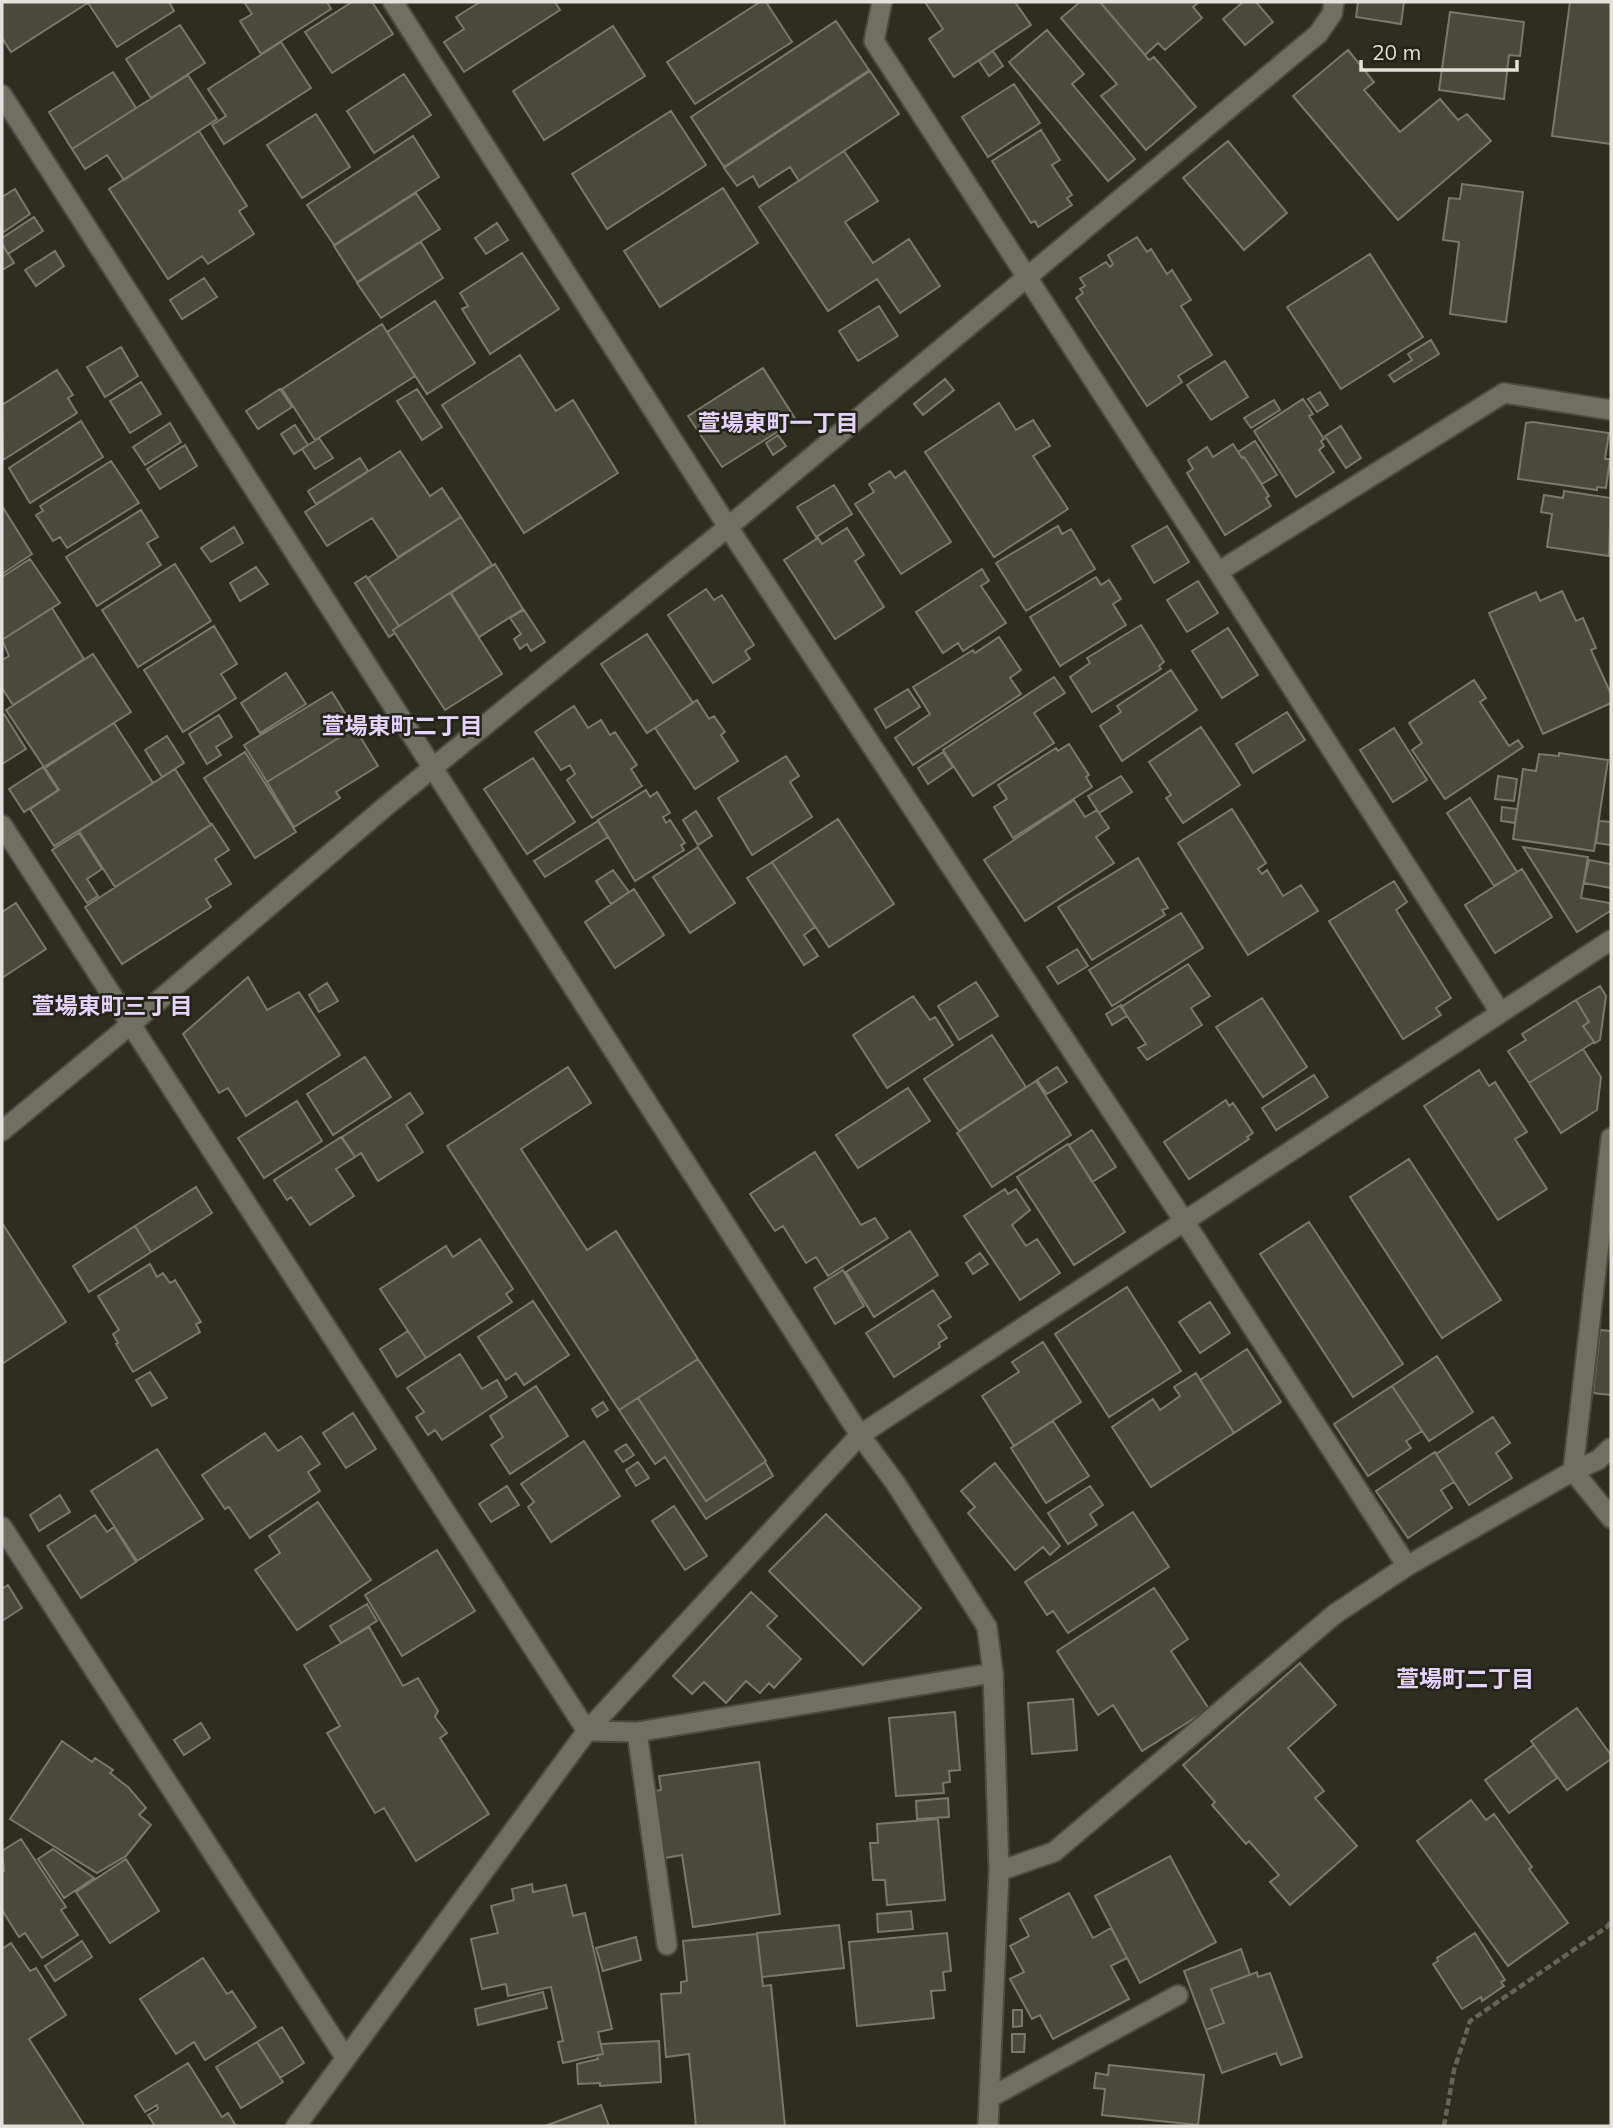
<svg xmlns="http://www.w3.org/2000/svg" width="1613" height="2128" font-family="Mulish,'Noto Sans JP',sans-serif">
  <rect width="100%" height="100%" fill="#2d2d20"/>
  <path fill="#4a493c" stroke="#79786a" stroke-width="2" d="M2 2H89L11 52 2 38Z
    M90 2H169L174 11 117 47 88 3Z
    M244 2H327L331 9 261 54 240 21 252 14Z
    M352 2H372L393 34 332 73 305 32Z
    M480 2H555L560 10 464 72 444 42 464 29 456 17Z
    M760 2H766L792 42 695 104 667 62Z
    M925 2H1015L1031 25 954 77 929 39 943 29Z
    M1080 2H1100L1149 60 1154 57 1196 107 1146 150 1101 96 1117 84 1061 18Z
    M1100 2H1199L1193 7 1202 18 1165 50 1158 43 1145 55Z
    M1243 2H1256L1273 22 1245 45 1223 19Z
    M1358 2H1404L1401 24 1356 17Z
    M1570 2H1611V144L1552 136Z
    M1450 12 1524 22 1520 56 1509 55 1504 99 1439 90Z
    M836 21 869 70 724 167 691 117Z
    M180 25 205 63 151 98 126 59Z
    M613 26 645 76 544 140 513 91Z
    M1047 30 1084 74 1072 84 1135 159 1108 181 1009 62Z
    M281 42 311 88 224 144 212 125 226 116 208 89Z
    M1348 50 1374 82 1364 90 1400 132 1440 99 1458 120 1467 114 1491 141 1398 220 1293 96Z
    M993 51 1003 66 989 76 979 61Z
    M870 71 899 114 799 181 790 167 759 187 753 176 737 186 724 168Z
    M113 72 136 108 72 149 49 112Z
    M404 74 431 115 374 153 347 111Z
    M188 75 217 119 124 180 107 155 85 169 72 149Z
    M1014 84 1040 123 988 157 962 117Z
    M671 111 706 165 607 229 572 174Z
    M316 114 350 167 302 198 267 145Z
    M1041 130 1060 160 1052 165 1072 195 1067 198 1072 205 1038 227 1035 221 1031 223 992 161Z
    M199 131 247 206 239 211 254 234 208 264 202 256 168 279 109 189Z
    M413 136 439 177 334 245 307 205Z
    M1228 141 1287 213 1244 250 1183 178Z
    M844 151 878 201 845 222 873 263 909 239 940 286 900 313 877 279 828 311 759 207Z
    M1462 184 1523 192 1506 322 1450 314 1459 242 1443 240 1449 198 1460 199Z
    M723 188 758 243 660 307 624 251Z
    M15 189 30 214 2 233V197Z
    M416 193 440 229 357 282 334 246Z
    M34 217 43 231 8 254 2 244V238Z
    M497 223 508 240 486 254 475 238Z
    M1137 237 1147 252 1151 249 1167 274 1172 270 1191 300 1181 306 1212 355 1178 376 1182 382 1147 406 1076 298 1083 293 1080 289 1085 286 1080 278 1106 262 1110 267 1113 264 1108 255Z
    M421 242 443 278 381 318 357 283Z
    M2 244 14 263 2 270Z
    M55 251 64 266 36 286 25 270Z
    M522 253 559 309 490 354 462 309 468 306 460 293Z
    M1370 254 1423 337 1341 389 1287 307Z
    M204 278 217 297 182 319 170 300Z
    M435 301 475 363 427 394 387 332Z
    M879 306 898 336 858 361 839 331Z
    M382 324 415 376 315 440 282 389Z
    M1431 340 1439 354 1394 382 1389 375 1412 360 1408 354Z
    M121 347 138 376 105 397 87 367Z
    M520 355 556 411 573 400 618 473 524 533 442 405Z
    M1225 361 1248 397 1211 420 1187 385Z
    M763 368 796 420 722 467 688 416Z
    M57 370 73 395 68 398 77 413 3 460 2 405Z
    M945 379 954 390 923 415 914 404Z
    M141 382 161 414 130 433 110 401Z
    M280 389 292 407 258 429 246 411Z
    M417 389 442 427 422 440 397 401Z
    M1320 392 1328 405 1317 412 1308 399Z
    M1303 399 1313 414 1309 416 1324 439 1321 441 1324 446 1319 450 1334 472 1296 497 1254 431Z
    M1274 400 1280 410 1251 428 1244 418Z
    M999 403 1016 430 1033 420 1050 446 1033 456 1068 509 994 557 925 452Z
    M81 421 103 457 30 503 9 468Z
    M1533 422 1609 433 1605 459H1610L1606 488 1597 487V490L1518 479 1526 423Z
    M170 423 181 442 145 465 133 447Z
    M295 425 308 445 294 454 281 434Z
    M1341 426 1361 458 1346 468 1325 436Z
    M778 435 786 446 773 455 766 443Z
    M319 438 333 458 315 469 302 449Z
    M1255 441 1277 475 1262 484 1244 457 1242 458 1238 452Z
    M1233 444 1242 458 1244 457 1269 496 1266 498 1271 506 1225 535 1187 473 1193 469 1188 460 1207 447 1213 457Z
    M185 445 197 466 160 489 147 469Z
    M400 451 430 496 442 488 461 517 398 557 372 518 327 546 305 512Z
    M360 458 368 471 316 504 308 491Z
    M111 461 139 503 67 548 60 537 53 541 36 515 43 511 40 506Z
    M890 471 895 478 905 471 951 542 901 574 855 504 874 492 869 484Z
    M834 485 852 514 816 537 797 507Z
    M1564 491 1611 498 1609 556 1547 547 1552 514 1541 512 1544 495 1563 498Z
    M2 506 32 554 2 574Z
    M141 510 158 537 147 543 161 565 97 606 66 557Z
    M461 517 492 565 399 626 368 578Z
    M1058 526 1062 534 1071 529 1095 569 1026 611 996 563Z
    M1167 526 1189 562 1154 583 1132 546Z
    M234 527 243 543 211 562 201 548Z
    M847 528 864 555 855 561 884 607 835 639 784 560 818 538 822 544Z
    M30 559 60 603 2 640V577Z
    M175 564 211 621 138 667 102 610Z
    M495 564 523 609 479 637 451 593Z
    M256 567 268 584 240 601 230 583Z
    M982 569 989 581 981 586 1006 623 963 651 958 643 943 653 916 612Z
    M366 576 399 626 393 630 395 633 389 637 355 583Z
    M1096 577 1101 585 1109 580 1121 599 1113 604 1126 625 1060 666 1030 617Z
    M1198 581 1218 613 1187 632 1167 600Z
    M706 589 714 600 722 595 754 645 745 651 750 659 713 683 668 615Z
    M1562 591 1576 621 1583 618 1596 648 1591 650 1611 694V703L1543 734 1489 613 1536 592 1540 601Z
    M450 593 502 674 445 710 393 630Z
    M52 608 84 659 13 705 2 688V660L9 656 2 640Z
    M524 610 545 642 531 651 527 644 520 649 514 639 521 634 510 618Z
    M1141 625 1164 662 1159 666 1161 669 1092 712 1070 677 1090 663 1087 658Z
    M214 626 237 664 221 674 236 698 183 732 144 670Z
    M1228 628 1258 675 1222 698 1192 651Z
    M647 634 693 703 647 733 601 664Z
    M999 637 1021 670 1010 678 1021 694 913 765 895 738 930 714 913 687 973 650 975 653Z
    M93 654 131 712 44 767 6 710Z
    M1171 670 1197 710 1122 761 1100 726 1121 712 1117 706Z
    M286 673 306 704 260 733 241 703Z
    M1054 677 1065 693 1034 713 1054 743 973 796 943 750Z
    M1474 680 1486 698 1480 702 1509 746 1518 740 1523 747 1445 799 1412 750 1422 743 1409 723Z
    M908 689 920 707 886 728 875 709Z
    M332 692 345 713 339 718 348 732 267 782 244 745Z
    M697 700 709 719 714 716 725 732 721 735 738 761 695 789 655 728Z
    M574 706 588 728 601 720 610 735 615 732 637 765 631 769 642 786 592 818 567 780 575 774 570 765 561 770 535 732Z
    M1287 712 1305 740 1253 773 1236 744Z
    M4 714 26 749 2 764V715Z
    M219 715 232 737 216 747 221 755 207 764 189 734Z
    M114 723 153 783 54 846 30 809 59 790 45 768Z
    M1201 727 1240 785 1183 823 1166 798 1171 795 1149 762Z
    M355 728 378 766 336 792 340 798 294 827 267 782Z
    M1394 728 1427 780 1393 802 1360 750Z
    M167 736 184 763 162 777 145 750Z
    M1069 744 1089 775 1086 777 1092 787 1013 838 994 807 1007 799 998 785 1056 748 1058 751Z
    M245 752 296 832 255 858 204 778Z
    M943 752 953 767 928 784 918 768Z
    M1559 753 1608 760 1594 851 1513 839 1523 769 1536 771 1539 754 1559 756Z
    M786 756 799 776 790 782 812 817 752 855 718 798Z
    M533 758 575 822 527 854 484 789Z
    M43 767 58 790 24 812 9 789Z
    M175 769 211 825 115 887 79 831Z
    M1121 776 1132 792 1099 813 1088 796Z
    M1498 776 1517 779 1514 801 1495 799Z
    M646 790 650 797 657 792 670 813 663 817 666 823 670 820 685 843 681 845 684 850 635 881 598 820Z
    M1470 798 1517 872 1494 886 1447 813Z
    M1074 800 1085 817 1097 810 1109 828 1096 837 1114 863 1025 921 984 860Z
    M1502 807 1517 809 1515 823 1501 821Z
    M1232 809 1266 863 1258 869 1262 874 1267 870 1283 896 1301 885 1318 911 1248 955 1178 843Z
    M696 811 712 836 698 845 683 820Z
    M838 819 894 904 829 947 772 862Z
    M598 821 608 837 545 877 534 861Z
    M1599 821 1611 822V845L1596 843Z
    M212 824 229 850 215 859 231 884 206 899 211 907 122 964 85 907Z
    M79 833 102 869 87 879 98 896 87 903 52 850Z
    M698 847 735 903 690 933 653 877Z
    M1523 847 1588 857 1581 898 1610 903V911L1577 932Z
    M1138 858 1168 908 1162 910 1165 915 1092 960 1058 907Z
    M1589 860 1611 864V888L1584 883Z
    M772 862 815 927 804 935 818 956 804 965 747 878Z
    M1522 869 1552 917 1495 953 1465 905Z
    M613 870 629 892 611 904 596 881Z
    M1394 881 1407 902 1396 910 1451 998 1436 1008 1441 1015 1403 1039 1329 921Z
    M634 889 664 935 615 968 585 922Z
    M16 903 46 949 2 978V912Z
    M1181 913 1203 948 1112 1006 1089 970Z
    M1077 949 1088 966 1058 984 1047 967Z
    M1188 964 1210 996 1191 1008 1202 1025 1147 1060 1138 1048 1146 1044 1121 1007Z
    M248 977 267 1010 299 992 340 1055 246 1116 228 1088 219 1093 183 1034Z
    M976 982 998 1016 959 1040 938 1006Z
    M327 983 338 1001 319 1012 309 995Z
    M1600 986 1606 996 1600 1040 1595 1043 1583 1026 1589 1022 1576 1000Z
    M913 996 930 1020 935 1017 953 1045 887 1088 853 1035Z
    M1262 998 1307 1067 1263 1097 1216 1027Z
    M1576 1000 1589 1022 1583 1026 1594 1042 1529 1083 1508 1051 1526 1040 1522 1034Z
    M1121 1005 1127 1016 1112 1025 1106 1014Z
    M992 1035 1026 1087 959 1131 924 1079Z
    M1583 1049 1601 1077 1597 1110 1561 1133 1529 1083Z
    M365 1057 391 1097 333 1135 307 1094Z
    M568 1067 591 1103 521 1149 587 1250 616 1231 698 1359 619 1410 447 1146Z
    M1057 1067 1067 1082 1047 1094 1037 1080Z
    M1479 1070 1489 1086 1495 1082 1527 1132 1515 1139 1547 1189 1498 1220 1424 1106Z
    M1314 1075 1328 1097 1276 1130 1262 1108Z
    M1036 1081 1071 1135 992 1187 957 1133Z
    M908 1088 930 1121 858 1168 836 1135Z
    M410 1093 423 1113 406 1125 423 1152 378 1181 361 1153 355 1157 342 1137Z
    M1226 1100 1229 1106 1233 1103 1253 1133 1247 1137 1249 1139 1189 1179 1164 1142Z
    M297 1101 322 1141 264 1178 238 1138Z
    M1092 1130 1116 1167 1092 1182 1069 1145Z
    M341 1137 355 1157 336 1169 354 1196 310 1225 291 1197 287 1200 274 1180Z
    M1068 1144 1125 1232 1074 1265 1017 1177Z
    M815 1152 861 1225 875 1218 888 1238 828 1276 816 1257 806 1263 783 1226 775 1231 750 1194Z
    M1409 1159 1501 1300 1442 1338 1350 1197Z
    M196 1187 212 1213 151 1252 135 1226Z
    M1005 1189 1008 1194 1016 1189 1030 1210 1012 1225 1026 1246 1037 1239 1060 1273 1020 1300 964 1216Z
    M1309 1222 1403 1364 1353 1397 1260 1254Z
    M2 1223 66 1322 2 1364Z
    M135 1226 151 1252 89 1292 73 1266Z
    M910 1231 938 1275 874 1317 846 1272Z
    M480 1239 513 1289 506 1294 512 1302 426 1358 380 1289 446 1246 453 1257Z
    M980 1253 988 1264 973 1274 966 1263Z
    M150 1264 157 1277 163 1273 170 1283 175 1280 201 1322 196 1324 200 1332 133 1372 116 1344 118 1343 113 1334 119 1330 98 1296Z
    M843 1270 864 1306 835 1324 814 1288Z
    M1127 1287 1181 1371 1109 1417 1055 1334Z
    M933 1290 951 1317 938 1325 947 1338 939 1343 940 1347 894 1377 866 1333Z
    M533 1301 569 1355 524 1385 516 1373 506 1380 478 1337Z
    M1210 1302 1230 1333 1200 1353 1179 1322Z
    M1600 1330 1611 1331V1395L1593 1393Z
    M408 1331 426 1358 397 1377 380 1349Z
    M1043 1342 1081 1402 1014 1446 982 1396 1019 1372 1012 1362Z
    M1247 1349 1281 1402 1234 1433 1200 1380Z
    M460 1354 482 1389 497 1380 507 1397 442 1440 435 1430 428 1435 416 1417 424 1412 407 1388Z
    M1437 1356 1473 1412 1429 1441 1392 1386Z
    M698 1359 766 1461 706 1501 638 1398Z
    M150 1372 167 1398 152 1406 136 1380Z
    M1196 1373 1234 1433 1151 1487 1112 1427 1153 1399 1160 1410 1180 1396 1174 1387Z
    M536 1386 568 1436 510 1474 491 1445 503 1437 490 1416Z
    M1392 1386 1422 1431 1406 1441 1411 1448 1368 1476 1334 1424Z
    M638 1398 706 1501 765 1462 773 1476 706 1519 665 1457 655 1464 619 1410Z
    M603 1402 608 1410 597 1417 592 1409Z
    M353 1413 376 1449 346 1468 323 1433Z
    M1493 1417 1510 1443 1496 1453 1512 1478 1469 1505 1436 1454Z
    M1053 1421 1089 1476 1046 1503 1011 1448Z
    M265 1433 278 1451 301 1436 320 1464 308 1472 320 1491 250 1538 229 1507 225 1509 202 1475Z
    M584 1441 620 1496 551 1542 528 1507 534 1502 521 1484Z
    M626 1444 634 1455 623 1462 615 1451Z
    M157 1449 203 1519 137 1561 91 1491Z
    M1435 1452 1454 1482 1441 1490 1452 1508 1408 1538 1376 1491Z
    M638 1462 649 1478 636 1486 626 1470Z
    M995 1463 1060 1546 1050 1555 1043 1547 1015 1570 968 1513 975 1507 961 1491Z
    M507 1486 519 1505 491 1522 479 1504Z
    M1090 1486 1103 1505 1090 1514 1097 1525 1068 1544 1048 1513Z
    M60 1495 70 1512 39 1531 30 1515Z
    M318 1502 371 1580 297 1630 255 1570 280 1553 269 1536Z
    M674 1506 707 1556 685 1570 652 1521Z
    M1133 1512 1169 1567 1068 1633 1053 1611 1047 1615 1025 1582Z
    M826 1514 921 1608 863 1665 769 1571Z
    M95 1515 107 1532 114 1527 136 1562 81 1598 47 1546Z
    M437 1550 475 1611 402 1656 365 1595Z
    M8 1585 22 1608 2 1621V1589Z
    M1154 1588 1188 1639 1171 1651 1209 1709 1142 1751 1113 1705 1098 1715 1057 1651Z
    M751 1592 777 1616 767 1626 801 1659 774 1688 769 1683 760 1693 746 1681 726 1703 704 1682 692 1694 673 1676Z
    M367 1604 377 1621 341 1643 330 1626Z
    M369 1627 403 1686 418 1678 438 1711 435 1717 447 1733 440 1738 489 1814 416 1861 384 1808 375 1813 327 1733 340 1726 304 1665Z
    M1300 1663 1336 1705 1288 1748 1324 1791 1315 1798 1357 1846 1290 1905 1270 1882 1279 1875 1249 1841 1246 1844 1212 1805 1215 1802 1183 1765Z
    M1073 1699 1077 1750 1032 1754 1028 1703Z
    M1577 1708 1611 1755V1759L1567 1790 1531 1741Z
    M955 1712 960 1770 949 1771 950 1782 943 1783 944 1793 896 1796 889 1718Z
    M201 1723 210 1738 184 1755 174 1740Z
    M62 1741 92 1762 95 1758 113 1770 110 1773 129 1788 146 1808 139 1815 151 1825 126 1856 97 1873 10 1819Z
    M1534 1745 1557 1778 1509 1813 1485 1780Z
    M759 1762 780 1914 693 1927 682 1855 665 1858 655 1791 661 1790 659 1776Z
    M948 1798 949 1817 917 1819 916 1801Z
    M1471 1800 1486 1820 1494 1814 1532 1867 1529 1869 1568 1923 1508 1966 1417 1841Z
    M938 1819 945 1900 887 1905 885 1880H873L870 1843H878L877 1824Z
    M21 1839 66 1907 61 1910 78 1935 42 1958 25 1933 19 1937 2 1910V1872L4 1871 2 1851Z
    M53 1849 94 1878 64 1898 38 1859Z
    M1170 1856 1216 1942 1140 1983 1095 1896Z
    M126 1859 159 1911 110 1943 76 1892Z
    M532 1884 533 1892 566 1885 573 1916 585 1913 612 2029 598 2032 603 2054 563 2063 558 2042 563 2041 551 1987 508 1996 506 1984 482 1989 471 1939 498 1933 491 1906 514 1900 512 1889Z
    M1069 1893 1093 1938 1111 1928 1127 1958 1111 1966 1129 1999 1053 2039 1040 2015 1032 2019 1010 1979 1024 1972 1010 1946 1029 1936 1020 1919Z
    M911 1911 913 1929 878 1932 877 1914Z
    M839 1925 844 1968 762 1977 757 1933Z
    M947 1933 951 1971 943 1972 945 1990 931 1991 934 2018 857 2026 849 1942Z
    M1475 1933 1505 1980 1501 1982 1504 1986 1482 2001 1481 1997 1462 2009 1433 1964 1438 1961 1437 1958Z
    M757 1934 763 1986 771 1985 785 2126H696L689 2054 666 2057 661 1994 681 1993V1982L687 1981 683 1941Z
    M636 1937 641 1960 603 1971 596 1948Z
    M82 1941 92 1957 55 1981 45 1966Z
    M11 1943 30 1971 36 1968 66 2015 29 2039 84 2125 82 2126H2V1949Z
    M1241 1949 1250 1975 1211 1989 1224 2023 1206 2030 1184 1971Z
    M203 1958 227 1994 232 1991 256 2027 205 2060 194 2042 176 2054 140 1999Z
    M1257 1972 1258 1977 1270 1973 1302 2057 1281 2065 1276 2053 1222 2073 1206 2030 1224 2023 1211 1989Z
    M543 1992 547 2008 478 2025 475 2009Z
    M1013 2010H1022V2026L1013 2027Z
    M282 2027 304 2063 280 2078 257 2042Z
    M1012 2034H1025L1024 2052H1012Z
    M659 2041 661 2082 600 2086V2083L578 2084 577 2064 598 2059 597 2055 603 2054 601 2044Z
    M257 2042 283 2082 241 2108 216 2067Z
    M188 2063 222 2117 228 2113 236 2126H155L148 2115 158 2109 157 2105 145 2112 135 2096Z
    M1109 2065 1204 2075 1198 2125 1102 2115 1105 2089 1094 2088 1096 2073 1108 2075Z
    M601 2105 609 2126H545Z"/>
  <g fill="none" stroke-linecap="round" stroke-linejoin="round">
    <g stroke="#4a4a3f" stroke-width="23">
      <path id="service" d="M1573 1471 1598 1460 1611 1448
        M587 1731 637 1732 993 1673
        M637 1732 667 1945"/>
    </g>
    <g stroke="#4a4a3f" stroke-width="23">
      <path id="minor" d="M393 2 728 527 1184 1221 1407 1566
        M882 2 874 41 1218 572 1500 1012
        M2 95 860 1435 896 1484 987 1627 993 1673 999 1871 988 2126
        M1218 572 1504 393 1611 410
        M2 825 587 1731
        M2 1131 130 1025 386 806 728 527 1318 34 1332 14 1334 2
        M1573 1471 1611 1518
        M2 1527 345 2057
        M999 1871 1054 1852 1335 1614 1407 1566 1573 1471 1611 1138
        M989 2098 1178 1995
        M296 2126 587 1731 860 1435 1611 940"/>
    </g>
    <path stroke="#646459" stroke-width="4.5" stroke-dasharray="7 3.5" stroke-linecap="butt" d="M1444 2126 1454 2070 1470 2021 1607 1927 1611 1921"/>
    <use href="#service" stroke="#706f61" stroke-width="19"/>
    <use href="#minor" stroke="#706f61" stroke-width="19"/>
  </g>
  <g text-anchor="middle" stroke-width="5" stroke-linejoin="round" paint-order="stroke">
    <g font-size="23" font-weight="bold" fill="#e6d3fd" stroke="#232317">
      <text x="778" y="431">萱場東町一丁目</text>
      <text x="402" y="734">萱場東町二丁目</text>
      <text x="112" y="1014">萱場東町三丁目</text>
      <text x="1465" y="1687">萱場町二丁目</text>
    </g>
  </g>
  <rect width="1613" height="2128" fill="none" stroke="#e2e2da" stroke-width="7"/>
  <path d="M1361 60v10h156v-10" fill="none" stroke="#e2e2da" stroke-width="3.5"/>
  <text x="1372" y="60" font-size="21" fill="#e2e2da" stroke="#232317" stroke-width="5" paint-order="stroke">20 m</text>
</svg>
